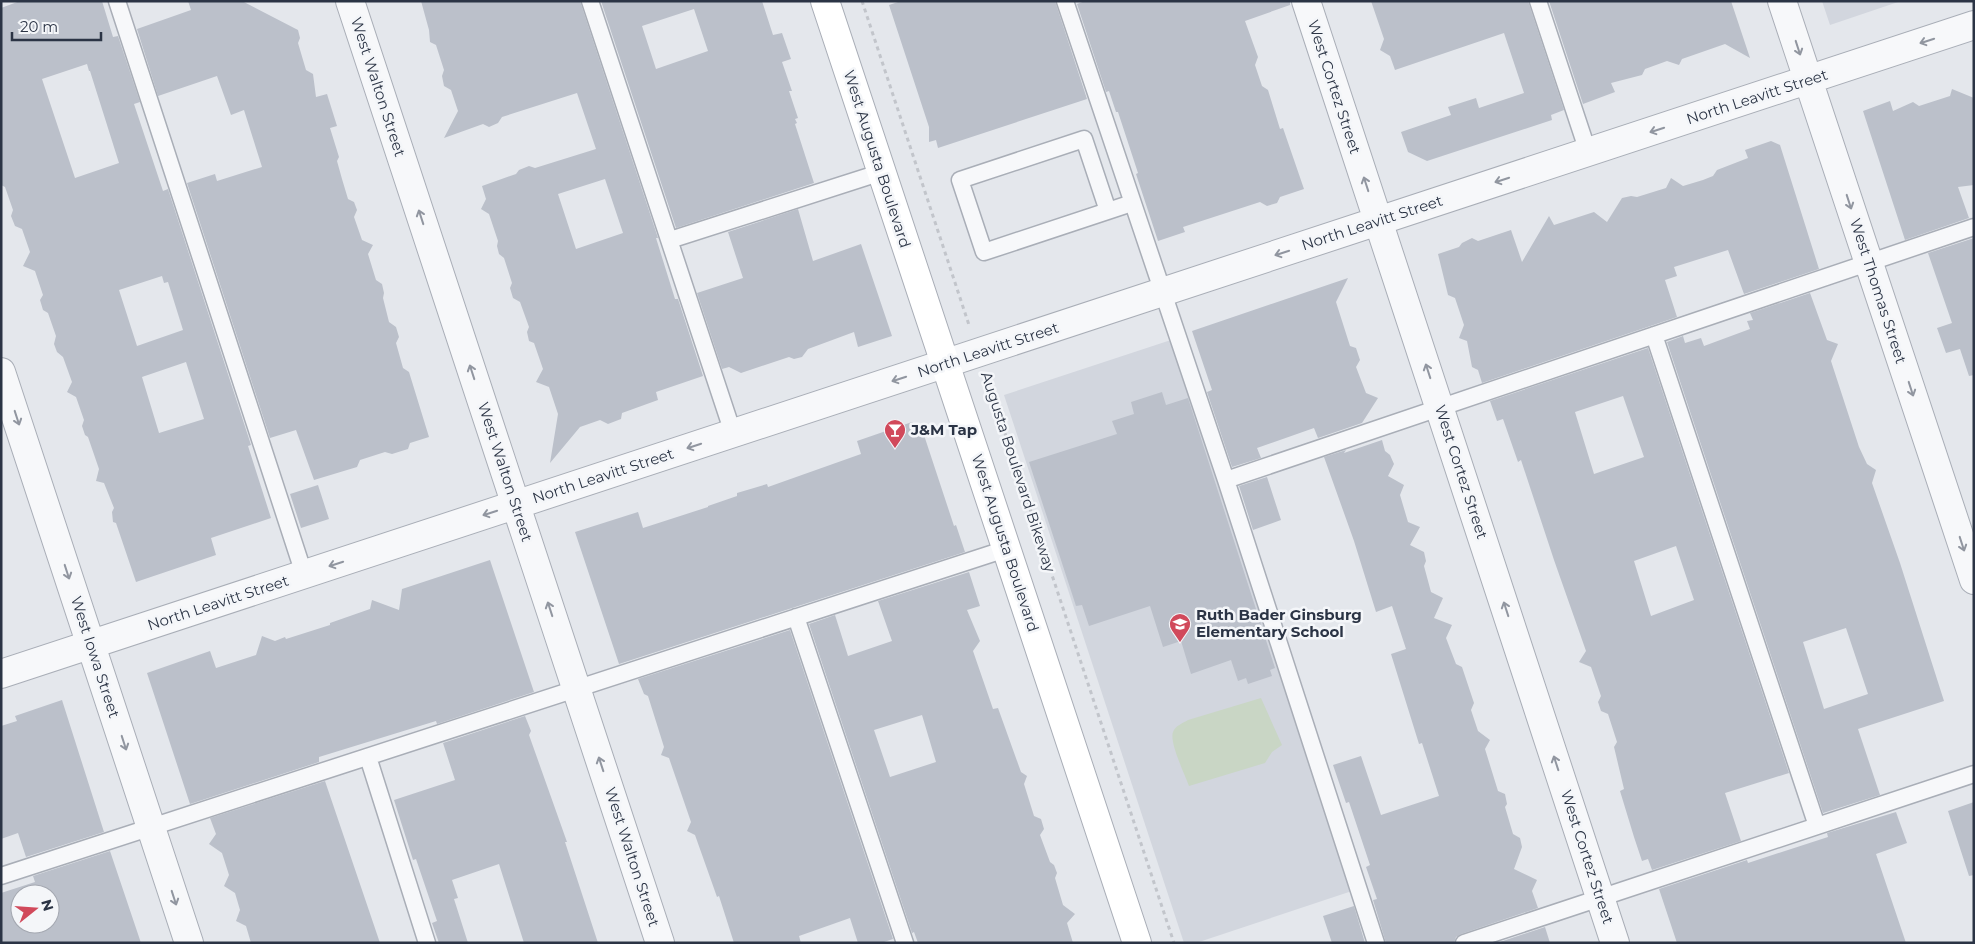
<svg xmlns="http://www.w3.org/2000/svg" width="1975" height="944" font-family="Montserrat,sans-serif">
  <rect width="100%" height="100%" fill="#e4e7ec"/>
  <path fill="#d2d6de" d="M1822 1H1901L1830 25Z
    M1174 339 1355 890 1196 943H1184L1004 395Z"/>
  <path fill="#c9d6c5" d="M1261 698 1282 745 1272 752 1265 763 1189 786C1185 775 1169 742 1173 732 1175 726 1183 723 1188 720Z"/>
  <path fill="#bbc0ca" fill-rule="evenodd" d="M20 1H102L113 37 118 36 140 102 134 104 163 191 168 189 251 445 248 446 271 518 211 538 216 555 136 582 116 523 113 522 112 512 114 508 104 483 96 481 99 469 88 437 85 435 82 426 84 420 76 397 67 392 72 382 63 357 57 352 54 344 56 336 48 313 43 310 40 300 43 295 35 271 23 266 30 252 22 229 15 226 11 216 13 210 5 187 1 185V8ZM87 64 89 71H90L119 163 75 178 42 79ZM162 276 164 283 168 282 183 330 137 346 119 290ZM186 362 204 419 159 433 142 377Z
    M188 1H242L298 30 300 38 298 43 306 70 313 74 316 97 327 94 337 126 330 128 339 157 337 161 342 179 348 199 354 202 357 210 354 217 362 240 373 245 368 254 376 280 382 284 384 293 383 298 389 322 396 327 399 337 396 343 403 368 409 372 429 437 410 443 408 449 392 454 385 452 360 460 357 467 314 480 296 430 270 438 187 183 215 174 217 181 262 167 244 110 231 115 217 76 158 96 137 29 191 10Z
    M421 1H580L658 238H656L675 299H678L703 376 656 392 658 400 622 413 621 419 608 424 600 420 580 427 550 463 558 414 549 387 536 382 543 369 534 343 529 341 527 332 529 327 520 302 513 298 510 288 512 283 504 258 499 254 497 246 498 241 489 214 481 209 486 199 482 186 516 174 519 170 529 166 535 168 596 149 577 93 502 117 498 123 489 127 483 124 444 138 458 111 451 90 444 86 442 76 444 70 436 45 430 42 429 30ZM605 179 623 233 576 249 558 194Z
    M601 1H762L773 35 782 33 791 59 782 62 792 91H789L798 118 795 119 797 123 795 124 814 183 676 228ZM694 9 708 51 656 69 642 26Z
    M901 1H1055L1087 99 938 148 936 140 929 142V127L889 5Z
    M1085 1H1290V5L1245 21 1258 57 1255 65 1262 86 1268 90 1280 129 1283 128 1304 189 1280 197 1277 203 1267 206 1260 202 1183 227 1185 232 1158 241 1136 174 1138 173 1118 112H1116L1109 91 1106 92 1077 4Z
    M1371 1H1528L1564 110 1551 115 1552 120 1427 161 1408 152 1401 132 1451 115 1448 107 1476 98 1479 108 1524 93 1504 33 1395 70 1390 56 1380 50 1384 39Z
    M1549 1H1731L1750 58 1725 44 1682 59 1679 65 1667 61 1645 69 1642 75 1611 83 1615 92 1583 104Z
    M1952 89 1974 98V185L1958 187 1969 218 1905 240 1863 111 1890 101 1893 111 1913 102 1919 106 1950 96Z
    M1771 141 1780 145 1819 269 1744 294 1728 250 1674 267 1677 276 1665 280 1677 317 1482 383 1478 370 1472 367 1467 341 1459 338 1464 325 1455 298 1448 295 1438 254 1459 247 1462 243 1472 238 1478 241 1511 230 1522 262 1549 216 1554 225 1594 212 1607 222 1622 198 1631 196 1637 197 1666 188 1671 178 1683 186 1703 180 1713 176 1717 170 1748 158 1745 150Z
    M798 209 813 261 861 244 892 336 858 347 854 332 808 349 802 357 794 359 789 357 741 373 729 367 722 369 697 293 743 278 728 232Z
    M1974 238V375L1969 376 1960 349 1946 353 1937 328 1952 323 1928 253Z
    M1348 278 1336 302 1350 346 1356 348 1360 360 1356 367 1366 393 1378 398 1362 423 1318 438 1314 428 1257 448 1261 458 1232 467 1207 392 1212 390 1192 331Z
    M1810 293 1827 340 1838 344 1831 361 1859 447 1867 464 1876 470 1872 483 1900 563 1944 701 1858 729 1880 795 1823 813 1667 342 1683 336 1685 343 1701 338 1704 346 1750 329 1747 321 1753 320 1750 313ZM1846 628 1868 694 1824 709 1803 642Z
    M1648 348 1789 773 1725 793 1741 841 1652 870 1648 859 1642 861 1634 837 1620 791 1624 789 1614 747 1617 742 1608 714 1601 711 1598 702 1601 696 1591 667 1579 662 1586 651 1554 560 1521 460 1518 462 1503 419 1497 421 1490 401ZM1623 396 1644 457 1594 474 1575 412ZM1676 546 1694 600 1651 616 1634 561Z
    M1162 392 1166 405 1188 398 1275 668 1270 670 1272 676 1248 684 1246 678 1238 681 1231 660 1191 674 1181 641 1163 647 1150 606 1089 626 1082 605 1076 606 1029 462 1117 434 1112 421 1134 414 1131 402Z
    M912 422 922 429 954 526 956 525 965 552 619 664 575 532 638 512 643 528 708 507V506L737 496V493L767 484 768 487 861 454 857 441Z
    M1382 440 1385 451 1390 455 1394 464 1388 476 1404 485 1400 495 1408 522 1420 527 1410 545 1424 552 1426 561 1424 566 1431 592 1443 598 1434 618 1452 625 1446 638 1456 664 1462 667 1474 703 1471 710 1478 731 1490 740 1485 749 1498 791 1505 794 1507 804 1505 807 1513 834 1520 838 1522 847 1514 869 1537 880 1532 891 1538 908 1461 934 1456 937 1454 943H1386L1373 900 1377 899 1366 867 1370 865 1349 802 1346 803 1333 765 1361 756 1381 815 1439 796 1422 743 1419 744 1391 654 1406 649 1392 606 1376 612 1354 541 1324 457 1346 450 1344 453Z
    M1267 477 1281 520 1253 530 1239 486Z
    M318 485 329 519 301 528 290 494Z
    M490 560 534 692 437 724 436 721 319 757V762L190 804 147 673 210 651 216 668 256 655 262 636 275 641 285 637 286 639 330 625V623L370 609 372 600 399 610 402 589Z
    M969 572 980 606 967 610 980 641 973 651 993 709 998 708 1021 772 1027 776 1024 784 1034 816 1041 819 1044 829 1040 835 1050 862 1054 865 1057 873 1055 878 1063 905 1075 914 1067 923 1073 943H918L914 932 912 933 809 624 835 615 848 656 892 641 878 601ZM922 715 936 762 890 777 874 730Z
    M790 630 893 939 881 943H858L850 918 799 936 801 943H734L719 896 717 897 695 835 687 831 691 822 669 758 661 755 664 747 648 696 644 694 638 679Z
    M62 700 104 832 26 857 18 833 1 839V726L17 721 15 716Z
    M525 716 531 731 529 735 567 842H565L598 943H524L499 864 452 880 458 898 454 899 468 943H439L432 923 437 921 416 859 413 860 394 800 455 780 443 743Z
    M325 781 380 943H251L246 926 236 921 240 910 235 893 224 886 229 875 222 853 209 844 216 834 210 818Z
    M1974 802V875L1969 876 1948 811Z
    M1896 812 1907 843 1876 854 1906 943H1677L1659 889 1747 860 1748 863 1828 837 1827 833Z
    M110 851 141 943H1V893L35 882 33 876ZM20 894H50V924H20Z
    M1354 906 1365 943H1332L1323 916Z
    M1545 927 1550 943H1497Z"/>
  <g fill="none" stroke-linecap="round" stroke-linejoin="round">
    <g stroke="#a9aeb7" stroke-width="19">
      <path id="lane" d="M117 1 304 574
        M590 1 733 433
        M1065 1 1226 480 1376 943
        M1538 1 1588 152
        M1108 211 1084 139 960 180 984 252 1132 203
        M670 240 882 172
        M1654 335 1817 826
        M1226 480 1974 227
        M796 617 905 943
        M368 757 427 943
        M1 876 1006 549
        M1464 943 1974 774"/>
    </g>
    <g stroke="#a9aeb7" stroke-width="30">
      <path id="street" d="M350 1 660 943
        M1306 1 1615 943
        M1782 1 1974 580
        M1 372 189 943
        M1 674 1974 25"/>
    </g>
    <g stroke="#a9aeb7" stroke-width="30">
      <path id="secondary" d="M825 1 1137 943"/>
    </g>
    <path stroke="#c2c5cb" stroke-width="3" stroke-dasharray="4 4" stroke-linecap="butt" d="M862 1 969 325
      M987 379 1174 943"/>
    <use href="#lane" stroke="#f7f8fa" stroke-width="16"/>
    <use href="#street" stroke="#f7f8fa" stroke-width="28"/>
    <use href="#secondary" stroke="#fff" stroke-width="28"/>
  </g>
  <defs><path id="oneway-shaft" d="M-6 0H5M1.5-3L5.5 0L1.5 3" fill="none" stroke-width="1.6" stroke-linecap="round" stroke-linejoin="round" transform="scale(1.25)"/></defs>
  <g stroke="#9196a0">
    <use href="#oneway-shaft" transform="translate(1927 41) rotate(162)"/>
    <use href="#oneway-shaft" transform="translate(1798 48) rotate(72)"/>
    <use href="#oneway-shaft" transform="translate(1657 130) rotate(162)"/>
    <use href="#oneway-shaft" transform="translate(1502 180) rotate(162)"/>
    <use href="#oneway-shaft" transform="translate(1366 184) rotate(-108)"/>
    <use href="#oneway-shaft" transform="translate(1849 202) rotate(72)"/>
    <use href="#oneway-shaft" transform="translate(421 217) rotate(-108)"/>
    <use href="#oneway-shaft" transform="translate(1282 253) rotate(162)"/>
    <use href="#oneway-shaft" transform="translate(1428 371) rotate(-108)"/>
    <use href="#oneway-shaft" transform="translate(472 372) rotate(-108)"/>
    <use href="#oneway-shaft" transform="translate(899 379) rotate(162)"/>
    <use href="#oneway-shaft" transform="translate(1911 389) rotate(72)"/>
    <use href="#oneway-shaft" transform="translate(17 418) rotate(72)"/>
    <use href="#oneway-shaft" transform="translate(694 446) rotate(162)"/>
    <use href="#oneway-shaft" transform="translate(490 513) rotate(162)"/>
    <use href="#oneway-shaft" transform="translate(1962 544) rotate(72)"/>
    <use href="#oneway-shaft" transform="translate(336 564) rotate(162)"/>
    <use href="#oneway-shaft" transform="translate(67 572) rotate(72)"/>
    <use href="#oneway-shaft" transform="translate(550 609) rotate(-108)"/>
    <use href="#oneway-shaft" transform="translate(1506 609) rotate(-108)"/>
    <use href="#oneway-shaft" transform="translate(124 743) rotate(72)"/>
    <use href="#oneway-shaft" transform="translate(1556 763) rotate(-108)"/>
    <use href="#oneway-shaft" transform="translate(601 764) rotate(-108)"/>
    <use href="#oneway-shaft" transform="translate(174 898) rotate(72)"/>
  </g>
  <defs>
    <g id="bar-pin" transform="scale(1.125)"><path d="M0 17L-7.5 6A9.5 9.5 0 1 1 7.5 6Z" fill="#d1495b" stroke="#f4f6f9"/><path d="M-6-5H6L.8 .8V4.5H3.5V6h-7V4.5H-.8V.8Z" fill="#fff"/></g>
    <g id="school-pin" transform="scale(1.125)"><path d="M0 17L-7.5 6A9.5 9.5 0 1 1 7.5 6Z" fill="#d1495b" stroke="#f4f6f9"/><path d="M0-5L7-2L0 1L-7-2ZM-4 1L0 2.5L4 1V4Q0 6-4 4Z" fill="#fff"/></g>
  </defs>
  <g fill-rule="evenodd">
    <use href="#bar-pin" x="895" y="430"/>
    <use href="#school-pin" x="1180" y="624"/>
  </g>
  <g text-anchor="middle" stroke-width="5" stroke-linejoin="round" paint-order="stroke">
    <g font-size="15" fill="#2b3445" stroke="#f4f6f9">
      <text transform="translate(378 87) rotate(72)" y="5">West Walton Street</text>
      <text transform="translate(1334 87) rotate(72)" y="5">West Cortez Street</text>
      <text transform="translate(1757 97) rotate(-18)" y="5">North Leavitt Street</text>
      <text transform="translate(877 159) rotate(72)" y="5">West Augusta Boulevard</text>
      <text transform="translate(1372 223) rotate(-18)" y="5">North Leavitt Street</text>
      <text transform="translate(1878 291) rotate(72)" y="5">West Thomas Street</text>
      <text transform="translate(988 350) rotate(-18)" y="5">North Leavitt Street</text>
      <text transform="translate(505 472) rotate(72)" y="5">West Walton Street</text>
      <text transform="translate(1018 472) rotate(72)" y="5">Augusta Boulevard Bikeway</text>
      <text transform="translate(1461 472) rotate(72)" y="5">West Cortez Street</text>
      <text transform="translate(603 476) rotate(-18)" y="5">North Leavitt Street</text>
      <text transform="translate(1005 543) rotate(72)" y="5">West Augusta Boulevard</text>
      <text transform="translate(218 603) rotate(-18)" y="5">North Leavitt Street</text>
      <text transform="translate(95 657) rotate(72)" y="5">West Iowa Street</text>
      <text transform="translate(632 857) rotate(72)" y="5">West Walton Street</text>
      <text transform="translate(1587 857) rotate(72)" y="5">West Cortez Street</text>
    </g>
    <g font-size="15" font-weight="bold" fill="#2b3445" stroke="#f4f6f9" text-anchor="start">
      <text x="911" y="435">J&amp;M Tap</text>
      <text x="1196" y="620">Ruth Bader Ginsburg<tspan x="1196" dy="17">Elementary School</tspan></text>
    </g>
  </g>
  <rect width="1975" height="944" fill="none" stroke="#2b3445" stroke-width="5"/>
  <g transform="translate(35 909) rotate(73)"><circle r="24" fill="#f4f6f9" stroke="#a4a8b1"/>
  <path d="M0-4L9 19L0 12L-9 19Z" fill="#d1495b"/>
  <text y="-8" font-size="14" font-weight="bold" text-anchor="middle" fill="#2b3445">N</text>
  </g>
  <path d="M12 32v8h89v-8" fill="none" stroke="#2b3445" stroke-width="2.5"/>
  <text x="20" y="32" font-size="15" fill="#2b3445" stroke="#f4f6f9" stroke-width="4" paint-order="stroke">20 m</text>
</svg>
